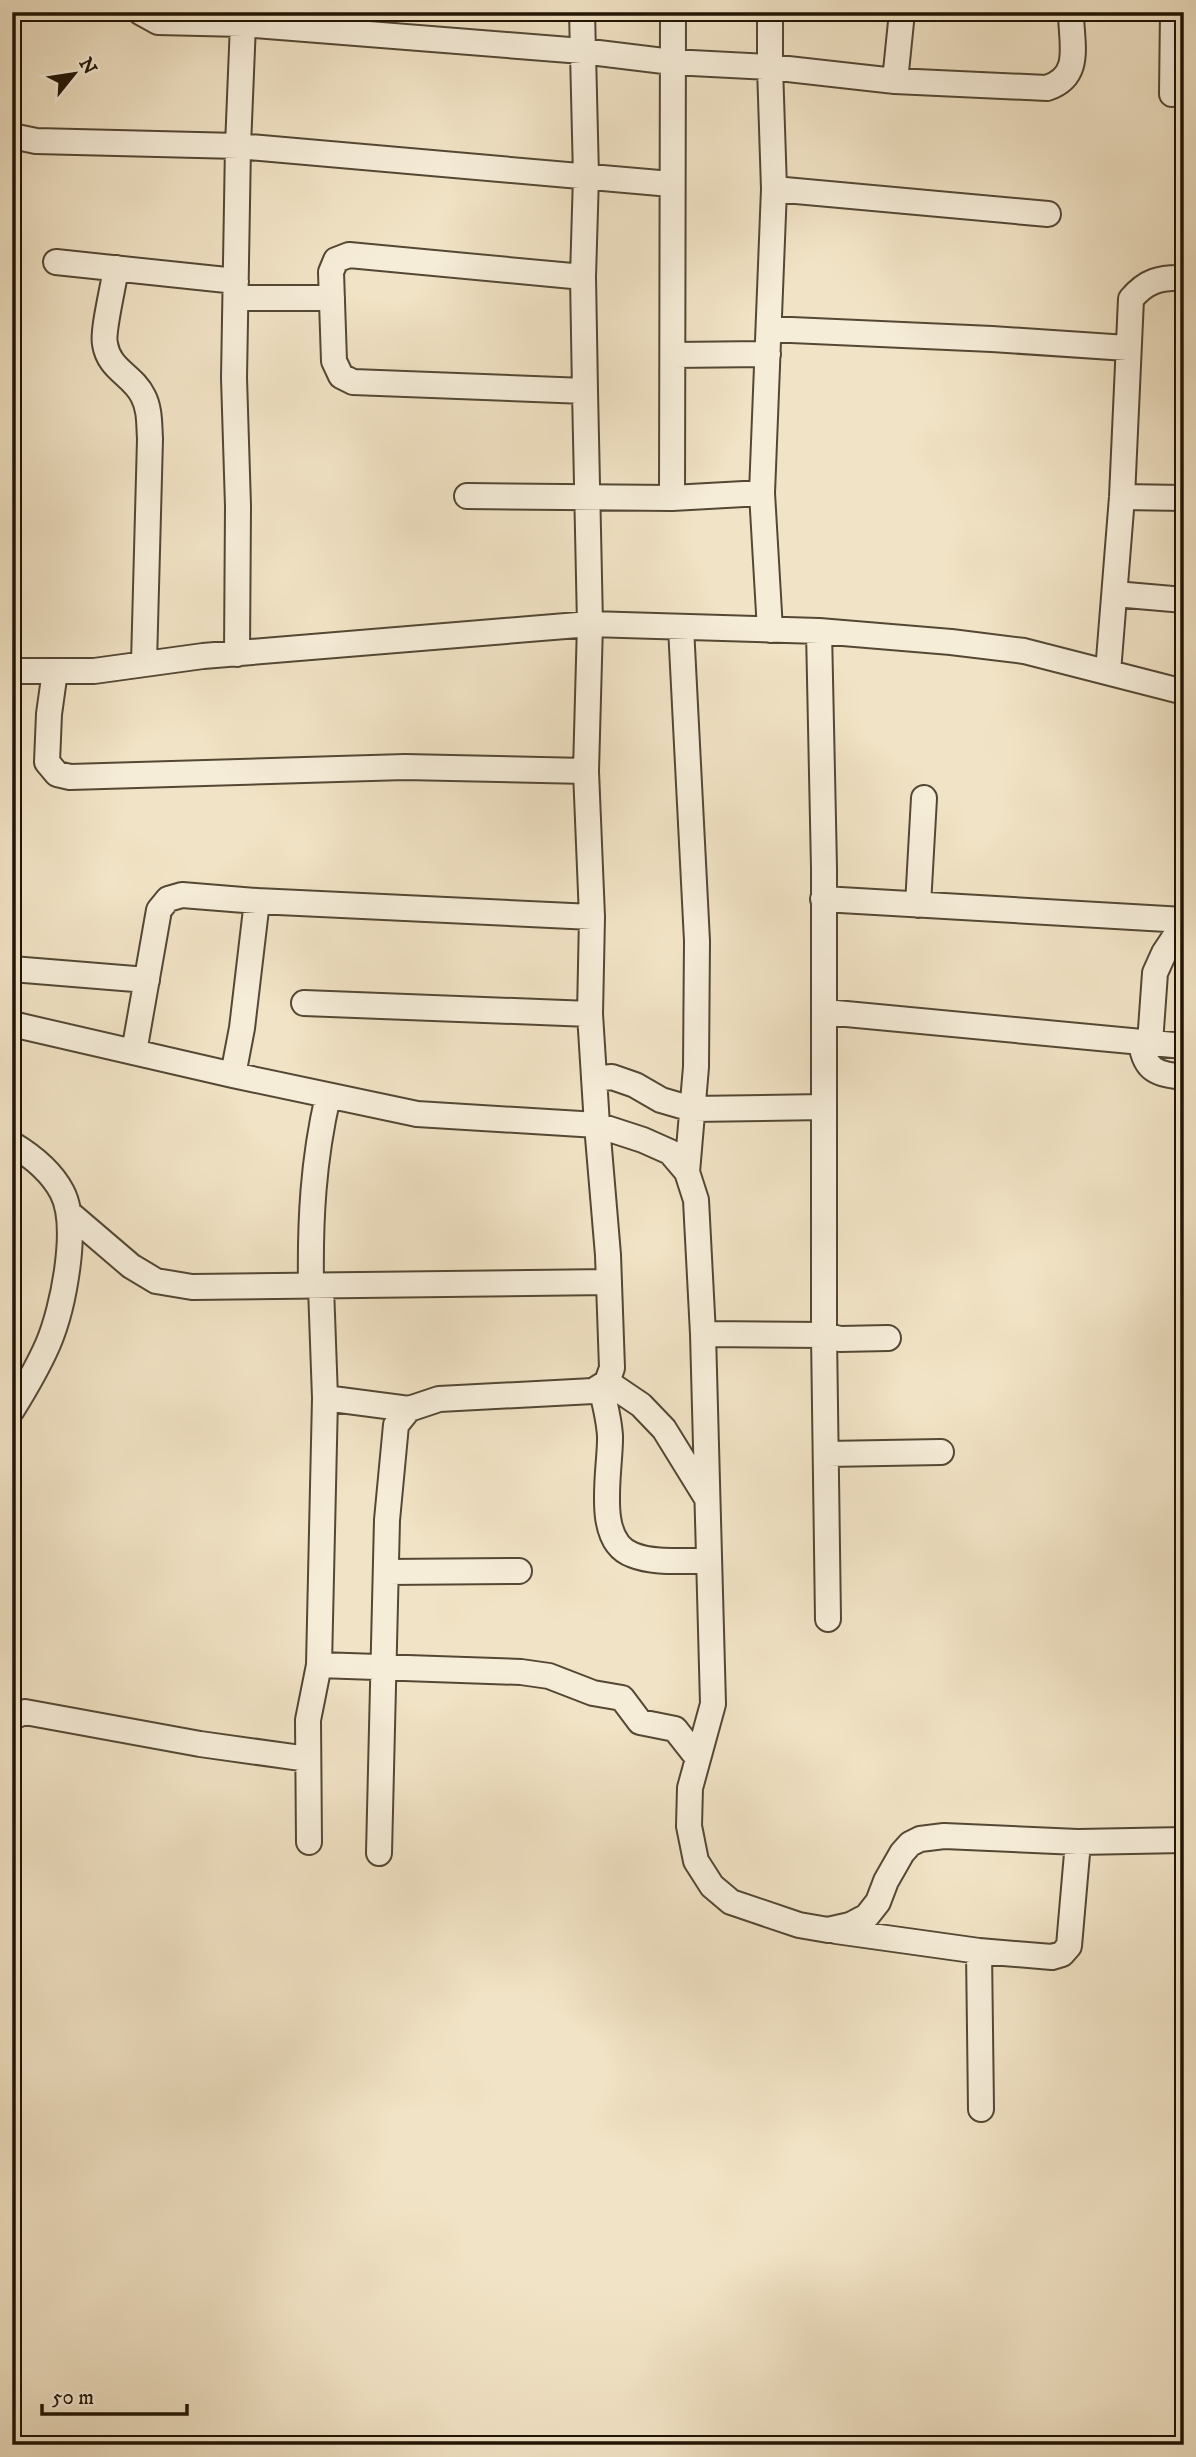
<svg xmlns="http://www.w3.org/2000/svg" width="1196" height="2457" font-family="'IM FELL DW Pica',serif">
  <rect width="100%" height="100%" fill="#f1e3c5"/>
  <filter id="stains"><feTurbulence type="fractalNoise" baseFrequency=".00286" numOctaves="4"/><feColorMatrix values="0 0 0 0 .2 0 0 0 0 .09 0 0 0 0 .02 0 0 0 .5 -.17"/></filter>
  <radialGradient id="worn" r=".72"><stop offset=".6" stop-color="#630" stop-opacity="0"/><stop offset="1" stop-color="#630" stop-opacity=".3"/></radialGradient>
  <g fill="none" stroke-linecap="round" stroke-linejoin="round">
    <g stroke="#544834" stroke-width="28">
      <path id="minor" d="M140 12 158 22 243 24 582 51 672 62 770 67 895 81 1047 88C1083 76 1071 44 1071 12
        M895 81 902 12
        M1172 94 1173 12
        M12 136 36 141 238 146 671 184
        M774 189 1048 214
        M56 262 236 281
        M116 268C114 284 102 332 105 344 109 370 133 375 143 396 150 409 149 424 150 439L144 663
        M583 277 349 255 336 260 331 272 334 361 341 376 353 382 585 391
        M236 298H332
        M769 329 992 339 1127 348
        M673 355 768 354
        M467 496 672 498 762 493
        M1122 497 1184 498
        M672 498 673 12
        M1115 594 1184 600
        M681 627 697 941 696 1067 687 1172
        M770 630 762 493 774 189 770 67V12
        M819 631 824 868V1335L828 1619
        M237 654 238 506 234 378 238 146 243 24
        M12 671H94L203 656 590 624 819 631 951 642 1024 651 1184 692
        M55 671 49 714 47 762 57 774 70 777 405 767 586 771
        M1108 672 1122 497 1131 299C1146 281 1160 277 1184 278
        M823 899 1184 920
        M918 905 924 798
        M12 969 147 980
        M304 1003 590 1014
        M825 1012 1184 1046
        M12 1024 233 1075 417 1114 597 1125 643 1140 670 1152 687 1172 696 1200 703 1334 713 1704 690 1788 689 1826 696 1861 712 1886 731 1902 799 1925 828 1930 850 1925 867 1916 878 1902 886 1881 902 1853 910 1844 920 1839 944 1836 1078 1842 1184 1840
        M1141 1043C1145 1071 1157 1074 1184 1077
        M1150 1043 1155 973 1164 953 1184 923
        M134 1052 159 910 168 899 182 895 257 901 592 917
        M233 1075 242 1028 257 901
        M594 1079 612 1077 635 1085 661 1100 692 1109 824 1107
        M12 1144C32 1156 51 1171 62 1192 80 1226 63 1309 48 1344 38 1367 25 1389 12 1410
        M69 1213 131 1266 156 1281 192 1287 609 1282
        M311 1286C310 1220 313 1161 328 1096
        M703 1334 824 1335 840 1339 888 1338
        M607 1382 641 1405 664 1429 706 1497
        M601 1388C605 1404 609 1419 610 1436 611 1469 593 1541 633 1555 655 1564 685 1560 708 1561
        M325 1398 409 1409
        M827 1454 941 1452
        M386 1572 519 1571
        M319 1665 521 1672 549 1676 593 1693 622 1698 640 1722 675 1729 697 1757
        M12 1717 25 1712 200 1744 308 1759
        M309 1842 308 1720 319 1665 325 1398 321 1287
        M379 1853 387 1520 396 1425 409 1409 439 1399 593 1391 607 1382 612 1368 608 1255 597 1125 590 1014 592 917 586 771 590 624 585 391 583 277 586 176 582 12
        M836 1931 979 1951 1052 1957 1062 1954 1069 1946 1078 1842
        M979 1951 981 2109"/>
    </g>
    <use href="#minor" stroke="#f6edd9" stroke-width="24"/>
  </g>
  <rect width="1196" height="2457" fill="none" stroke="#f1e3c5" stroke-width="42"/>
  <rect x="14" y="14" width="1168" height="2429" fill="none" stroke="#201404" stroke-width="3.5"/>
  <rect x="21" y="21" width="1154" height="2415" fill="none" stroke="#201404" stroke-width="2"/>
  <g transform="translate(74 74) rotate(60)" stroke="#f6edd9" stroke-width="5" paint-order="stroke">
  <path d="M0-5L12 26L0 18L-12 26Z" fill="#201404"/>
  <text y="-10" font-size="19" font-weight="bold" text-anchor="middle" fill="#201404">N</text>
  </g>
  <path d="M42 2404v10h145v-10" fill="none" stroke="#201404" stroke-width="3.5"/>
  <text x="52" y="2404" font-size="21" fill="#201404" stroke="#f6edd9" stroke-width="5" paint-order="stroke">50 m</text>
  <rect width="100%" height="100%" filter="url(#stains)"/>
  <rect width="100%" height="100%" fill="url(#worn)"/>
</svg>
